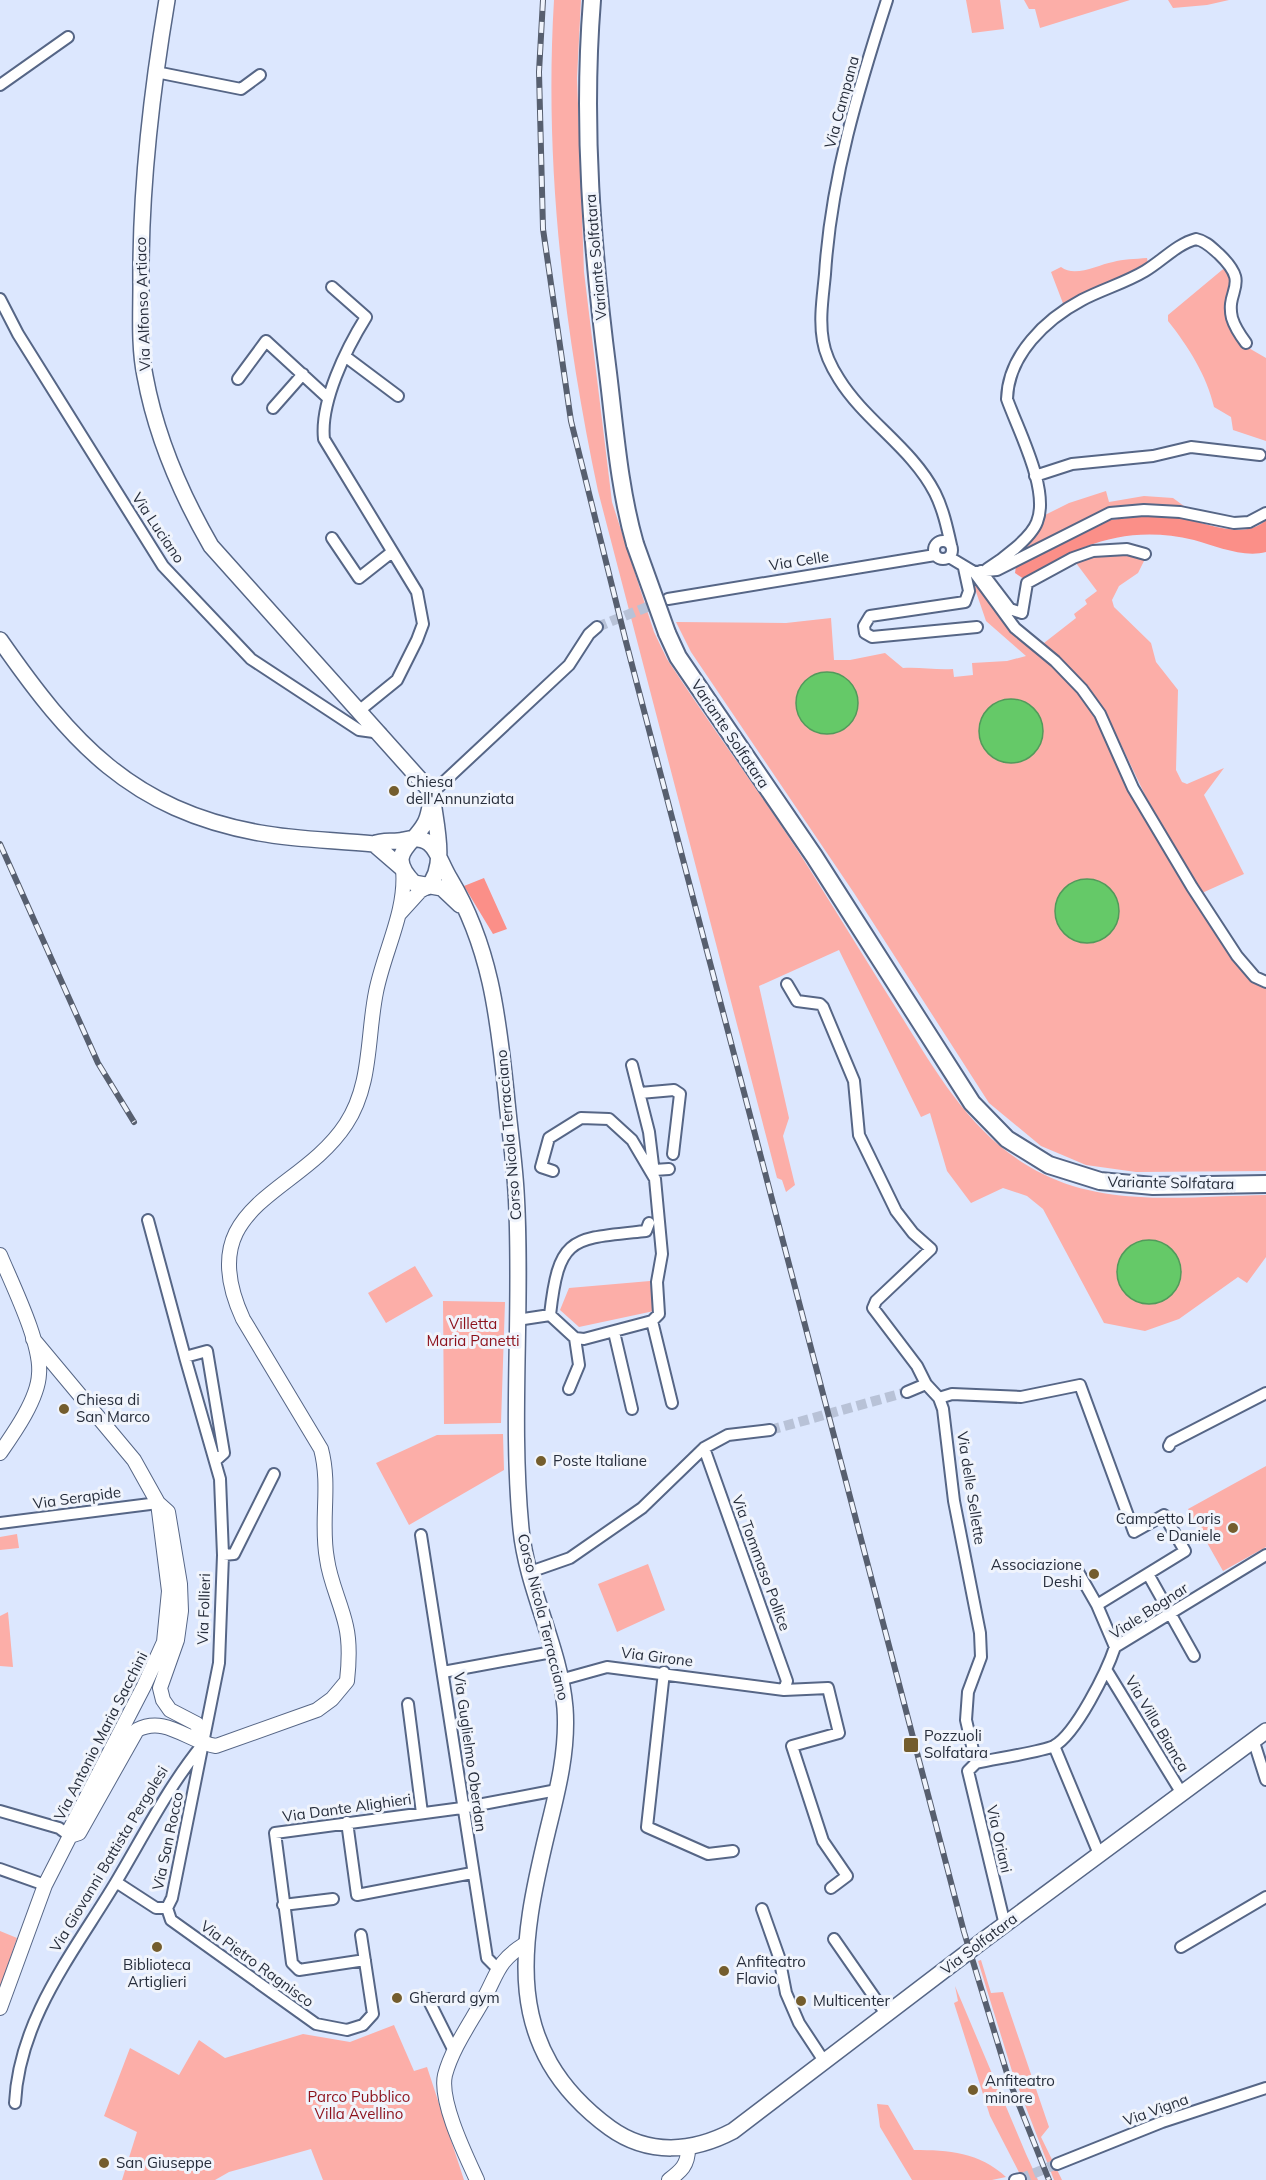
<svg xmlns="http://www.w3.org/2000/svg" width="1266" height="2180" font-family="Mulish,sans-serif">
  <rect width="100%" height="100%" fill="#dce7fe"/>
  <path fill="#fcaea8" d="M554 0H581L577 78 584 272 612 502 654 632 667 659C714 731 766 800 812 873 842 921 872 970 903 1019 941 1080 976 1141 1043 1174 1110 1208 1194 1196 1266 1195V1257L1247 1283 1238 1277 1179 1319 1145 1331 1104 1323 1043 1209 1027 1196 1003 1188 971 1203 947 1171 930 1113 921 1117 839 950 759 986 789 1118 783 1136 795 1185 786 1192 782 1180 777 1178 598 491C564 329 544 167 554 0Z
    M966 0H1000L1004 29 972 33Z
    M1024 0H1130L1040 28 1035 9H1029Z
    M1168 0H1229L1207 5 1173 8Z
    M1147 258 1148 264 1064 306 1051 272 1061 267C1075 278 1097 265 1113 262 1123 259 1135 259 1147 258Z
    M1228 265 1232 271 1229 304 1247 347 1266 358V441L1233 430 1231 417 1214 407C1207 376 1188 346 1168 321V315Z
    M1106 491 1109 502 1144 496 1173 498 1188 509 1113 510 1000 565 1043 523V516L1069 503Z
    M1111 552 1128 553 1145 559 1138 573 1119 586 1112 600 1114 607 1151 643 1156 662 1178 690 1176 770 1182 782 1187 784 1224 768 1204 795 1244 874 1202 893 1145 795 1105 711 1088 686 1044 643 1076 618 1074 614 1087 604 1085 600 1097 591 1076 563Z
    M972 574 1004 623 1064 674 1096 715 1178 869 1266 986V1171L1136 1172 1086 1165 1041 1146 989 1103 854 893 691 652 676 622 786 623 831 618 834 660H850L885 653 903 668C920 667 935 670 953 669L954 677 973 675 972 663 1007 661 1026 656 986 621 971 577Z
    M415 1266 433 1296 386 1323 368 1293Z
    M650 1281 654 1311 579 1327 560 1310 569 1288Z
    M443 1301 505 1302 501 1423 444 1424Z
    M503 1434 504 1470 409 1525 376 1463 437 1435Z
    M1266 1466V1547L1223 1571 1188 1509Z
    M17 1534 19 1548 0 1550V1537Z
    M648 1564 665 1610 617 1632 598 1584Z
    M8 1612 13 1667 0 1666V1616Z
    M0 1931 17 1938 0 1988Z
    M981 1960 991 1993 1003 1992 1049 2127 1041 2137 1062 2180H1054L1012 2071 978 1961Z
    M955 1986 1026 2154 1038 2180H1023L990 2116 954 2003 958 2001Z
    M394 2025 414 2071 427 2067 464 2180H323L311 2149 229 2172 215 2180H122L137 2132 104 2116 130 2048 179 2075 199 2040 225 2058 303 2034 350 2042Z
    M877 2104 888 2105 914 2150C949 2150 979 2152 1006 2177L992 2180H912L880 2127Z"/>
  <path fill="#fb8f88" d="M1136 517C1150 517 1165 516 1179 518 1205 522 1244 541 1266 520V552C1243 558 1216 546 1194 540 1128 524 1079 544 1024 579L1015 573 1016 566 1110 520Z
    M484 878 507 929 493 934 464 886Z"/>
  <path fill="#65c968" stroke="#529a5b" stroke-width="1.5" d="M796 703a31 31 0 1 1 62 0a31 31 0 1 1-62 0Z
    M979 731a32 32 0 1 1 64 0a32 32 0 1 1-64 0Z
    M1055 911a32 32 0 1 1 64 0a32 32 0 1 1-64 0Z
    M1117 1272a32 32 0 1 1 64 0a32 32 0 1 1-64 0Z"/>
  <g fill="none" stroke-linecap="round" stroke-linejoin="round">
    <path stroke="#b8c2d7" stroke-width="10" stroke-dasharray="10 5" stroke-linecap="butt" d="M597 627 662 601
      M770 1430 907 1392
      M1020 2179 1057 2164"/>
    <g stroke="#566686" stroke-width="14">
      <path id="minor" d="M887 0C858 90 831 179 825 274 823 296 819 319 823 341 825 354 832 368 839 379 865 421 912 448 935 493 943 509 947 527 951 545
        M156 72 241 89 260 75
        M0 85 68 37
        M332 287 366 317C346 349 320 402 324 439L417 592 423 624 417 640 397 680 360 710
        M0 299 18 334 163 566 251 659 359 730 381 733
        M346 357 398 396
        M238 379 266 341 328 398
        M273 408 303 374
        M1035 476 1072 464 1153 456 1191 447 1260 455
        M332 538 359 578 392 552
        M934 550a9 9 0 1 1 18 0a9 9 0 1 1-18 0Z
        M949 557 974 572 997 570 1110 513 1144 510 1180 512 1234 523 1249 522 1266 513
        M964 568 969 591 965 602 870 616 864 626 865 633 872 637 977 627
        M987 569C1002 560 1031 538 1037 522 1050 490 1018 430 1007 399 1008 355 1046 319 1082 300 1103 289 1125 283 1145 271 1162 261 1177 244 1196 239 1206 241 1212 248 1219 254 1252 286 1225 288 1232 318 1235 328 1240 335 1246 343
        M981 571 1010 609 1022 613 1027 583 1073 558 1093 551 1127 549 1145 554
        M974 572 1015 628 1055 661 1082 689 1100 714 1133 788 1192 887 1237 956 1255 977 1266 982
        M668 599 935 555
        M432 793 569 665 589 634 597 627
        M787 984 797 1001 820 1004 823 1007 854 1081 859 1135 896 1211 913 1233 931 1249 876 1301 873 1308 917 1366 926 1384 939 1398 943 1409 954 1501 980 1633 981 1657 968 1692 966 1720 976 1763
        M632 1065 649 1132 654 1173
        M640 1093 674 1090 680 1094 673 1154
        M654 1170 669 1169
        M148 1220 185 1357
        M550 1315 575 1338 584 1339 652 1321 659 1314 657 1282 662 1254 655 1179 632 1140 609 1119 581 1118 549 1138 541 1167 553 1171
        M517 1320 550 1315C559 1235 571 1239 646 1231L649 1223
        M652 1321 672 1403
        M614 1332 632 1409
        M569 1389 579 1365 575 1338
        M907 1392 926 1384
        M939 1398 952 1394 1021 1397 1080 1385 1134 1532 1164 1515 1185 1551 1097 1605 1115 1647
        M1169 1446 1171 1442 1266 1393
        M704 1448 787 1681 784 1690
        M0 1523 158 1503
        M421 1535 487 1958 498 1969
        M223 1555 234 1554 274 1474
        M1077 1570 1097 1605
        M530 1572 570 1558 642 1508 704 1448 728 1435 770 1430
        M1148 1574 1194 1656
        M1107 1671 1181 1792
        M443 1672 552 1652
        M664 1672 647 1827 708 1854 733 1851
        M560 1680 607 1667 784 1690 828 1688 839 1733 792 1746 823 1841 847 1876 831 1888
        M408 1704 422 1813
        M1253 1739 1266 1780
        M1054 1746 1099 1854
        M976 1763C993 1759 1041 1752 1054 1746 1076 1734 1107 1671 1115 1647L1266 1555
        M976 1763 968 1771 1005 1925
        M0 1811 59 1828 70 1836
        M347 1822 357 1895 472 1873
        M0 1869 45 1885
        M116 1882 156 1908H167
        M283 1905 333 1899
        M167 1908 172 1898 219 1663 223 1555 220 1479 185 1357 207 1351 224 1453 215 1461
        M167 1908 171 1920 316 2024 347 2030 363 2025 373 2014 361 1935
        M762 1909 779 1957 786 1993 799 2023 824 2061
        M834 1939 886 2014
        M1181 1947 1266 1897
        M365 1960 299 1970 292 1963 275 1833 462 1808 557 1790
        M428 1999 454 2051
        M15 2103C19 2019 74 1952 116 1882 144 1835 168 1787 203 1744
        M1057 2164 1162 2122 1266 2088
        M1015 2180 1020 2179"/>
    </g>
    <g stroke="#566686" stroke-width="16">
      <path id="tertiary" d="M400 913 420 891 427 887
        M0 1255C12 1284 42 1344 39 1374 38 1399 14 1433 0 1453
        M33 1339 134 1460 158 1503 168 1512 180 1584 181 1611 177 1640 160 1688 163 1700 170 1710 197 1724 203 1744
        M70 1836 79 1833 137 1730C166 1715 188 1742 216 1746L317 1710 332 1699 347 1681C349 1663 350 1643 346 1626 341 1603 330 1582 327 1559 320 1522 331 1486 321 1449L243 1319C190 1204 299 1196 346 1124 372 1085 367 1036 376 992 384 951 407 911 403 869
        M0 2008 45 1885 70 1836V1829L144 1686 164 1642 169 1591 158 1503
        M477 2180C466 2156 439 2101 445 2075 452 2049 469 2025 482 2002 498 1974 496 1962 525 1944
        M669 2180C681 2171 688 2165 688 2149"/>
    </g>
    <g stroke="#566686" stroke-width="18">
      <path id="secondary" d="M167 0C151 95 140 189 141 285 141 315 139 347 145 376 156 436 181 494 211 546L432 793C434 819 449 867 427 887
        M0 640C71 742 131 810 260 833 297 840 336 840 374 844 384 839 393 843 404 840 436 833 436 856 450 879 490 946 498 1015 506 1092 509 1125 514 1158 516 1191 523 1303 510 1417 521 1529 527 1590 560 1647 565 1708 568 1749 558 1789 548 1829 520 1945 500 2047 610 2128 649 2156 693 2152 733 2131L985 1939 1266 1731
        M432 800C429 808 429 816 425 823 412 847 385 853 414 883L442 888 460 905
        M374 844 403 869"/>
    </g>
    <g stroke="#566686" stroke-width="20">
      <path id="primary" d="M592 0C582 125 592 249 608 373 615 430 619 488 635 544
        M667 633 678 657 814 856 972 1103 1007 1139 1049 1165 1100 1181 1153 1186 1266 1184"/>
    </g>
    <use href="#minor" stroke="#fff" stroke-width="10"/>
    <use href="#tertiary" stroke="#fff" stroke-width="14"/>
    <use href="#secondary" stroke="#fff" stroke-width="15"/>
    <use href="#primary" stroke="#fff" stroke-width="16"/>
    <g stroke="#575f6f" stroke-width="6">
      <path id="rail" d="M543 0 539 72 543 229 571 421 626 642 964 1932 1009 2080 1049 2180
        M0 844 98 1063 134 1122"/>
    </g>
    <use href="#rail" stroke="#f0f4fc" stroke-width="4" stroke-dasharray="11" stroke-linecap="butt"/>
    <g stroke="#566686" stroke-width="20" stroke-linecap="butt">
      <path id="primary-bridge" d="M635 544 667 633"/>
    </g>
    <use href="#primary-bridge" stroke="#fff" stroke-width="16"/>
  </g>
  <g fill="#745d2d" stroke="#f0f4fc" stroke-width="2">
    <circle cx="394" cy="791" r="6"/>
    <circle cx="64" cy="1409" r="6"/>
    <circle cx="541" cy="1461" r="6"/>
    <circle cx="1233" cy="1528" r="6"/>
    <circle cx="1094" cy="1574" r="6"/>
    <rect x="903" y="1737" width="16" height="16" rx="3"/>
    <circle cx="157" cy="1947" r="6"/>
    <circle cx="724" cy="1971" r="6"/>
    <circle cx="397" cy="1998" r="6"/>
    <circle cx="801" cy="2001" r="6"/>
    <circle cx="973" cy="2090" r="6"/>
    <circle cx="104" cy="2163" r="6"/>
  </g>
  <g text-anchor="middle" stroke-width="6" stroke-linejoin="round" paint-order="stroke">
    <g font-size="15" fill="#272e3c" stroke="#f0f4fc">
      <text transform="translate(842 102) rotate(-75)" y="5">Via Campana</text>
      <text transform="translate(596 257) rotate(-95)" y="5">Variante Solfatara</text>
      <text transform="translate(143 304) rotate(-92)" y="5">Via Alfonso Artiaco</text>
      <text transform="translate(158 528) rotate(56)" y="5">Via Luciano</text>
      <text transform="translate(799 561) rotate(-9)" y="5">Via Celle</text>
      <text transform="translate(730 734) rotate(56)" y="5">Variante Solfatara</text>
      <text transform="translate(509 1135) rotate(-95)" y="5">Corso Nicola Terracciano</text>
      <text transform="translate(1171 1183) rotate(1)" y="5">Variante Solfatara</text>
      <text transform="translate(971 1488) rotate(81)" y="5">Via delle Sellette</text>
      <text transform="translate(77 1498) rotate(-8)" y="5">Via Serapide</text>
      <text transform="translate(761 1563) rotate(70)" y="5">Via Tommaso Pollice</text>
      <text transform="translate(204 1609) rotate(-88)" y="5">Via Follieri</text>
      <text transform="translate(1149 1611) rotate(-33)" y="5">Viale Bognar</text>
      <text transform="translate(543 1617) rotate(76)" y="5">Corso Nicola Terracciano</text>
      <text transform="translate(657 1657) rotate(7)" y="5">Via Girone</text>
      <text transform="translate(1157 1724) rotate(59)" y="5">Via Villa Bianca</text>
      <text transform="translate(101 1736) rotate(-63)" y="5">Via Antonio Maria Sacchini</text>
      <text transform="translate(470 1752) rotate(82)" y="5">Via Guglielmo Oberdan</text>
      <text transform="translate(347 1808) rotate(-8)" y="5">Via Dante Alighieri</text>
      <text transform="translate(999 1839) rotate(77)" y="5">Via Oriani</text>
      <text transform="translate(168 1841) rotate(-78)" y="5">Via San Rocco</text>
      <text transform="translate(109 1859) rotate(-59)" y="5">Via Giovanni Battista Pergolesi</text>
      <text transform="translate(979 1944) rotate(-37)" y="5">Via Solfatara</text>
      <text transform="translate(257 1964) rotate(36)" y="5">Via Pietro Ragnisco</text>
      <text transform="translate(1156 2110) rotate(-20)" y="5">Via Vigna</text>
    </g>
    <g font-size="15" fill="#272e3c" stroke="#f0f4fc" text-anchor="start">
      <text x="406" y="787">Chiesa<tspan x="406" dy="17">dell'Annunziata</tspan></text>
      <text x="76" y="1405">Chiesa di<tspan x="76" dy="17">San Marco</tspan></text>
      <text x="553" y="1466">Poste Italiane</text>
      <text x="1221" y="1524" text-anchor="end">Campetto Loris<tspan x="1221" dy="17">e Daniele</tspan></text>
      <text x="1082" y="1570" text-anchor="end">Associazione<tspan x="1082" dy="17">Deshi</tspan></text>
      <text x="924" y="1741">Pozzuoli<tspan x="924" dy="17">Solfatara</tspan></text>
      <text x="736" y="1967">Anfiteatro<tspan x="736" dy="17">Flavio</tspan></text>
      <text x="157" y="1970" text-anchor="middle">Biblioteca<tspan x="157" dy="17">Artiglieri</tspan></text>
      <text x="409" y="2003">Gherard gym</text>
      <text x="813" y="2006">Multicenter</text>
      <text x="985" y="2086">Anfiteatro<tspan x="985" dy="17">minore</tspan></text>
      <text x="116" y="2168">San Giuseppe</text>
    </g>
    <g font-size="15" fill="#8d121c" stroke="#f0f4fc">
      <text x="473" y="1329">Villetta<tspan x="473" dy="17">Maria Panetti</tspan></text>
      <text x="359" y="2102">Parco Pubblico<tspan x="359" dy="17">Villa Avellino</tspan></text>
    </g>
  </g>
</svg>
